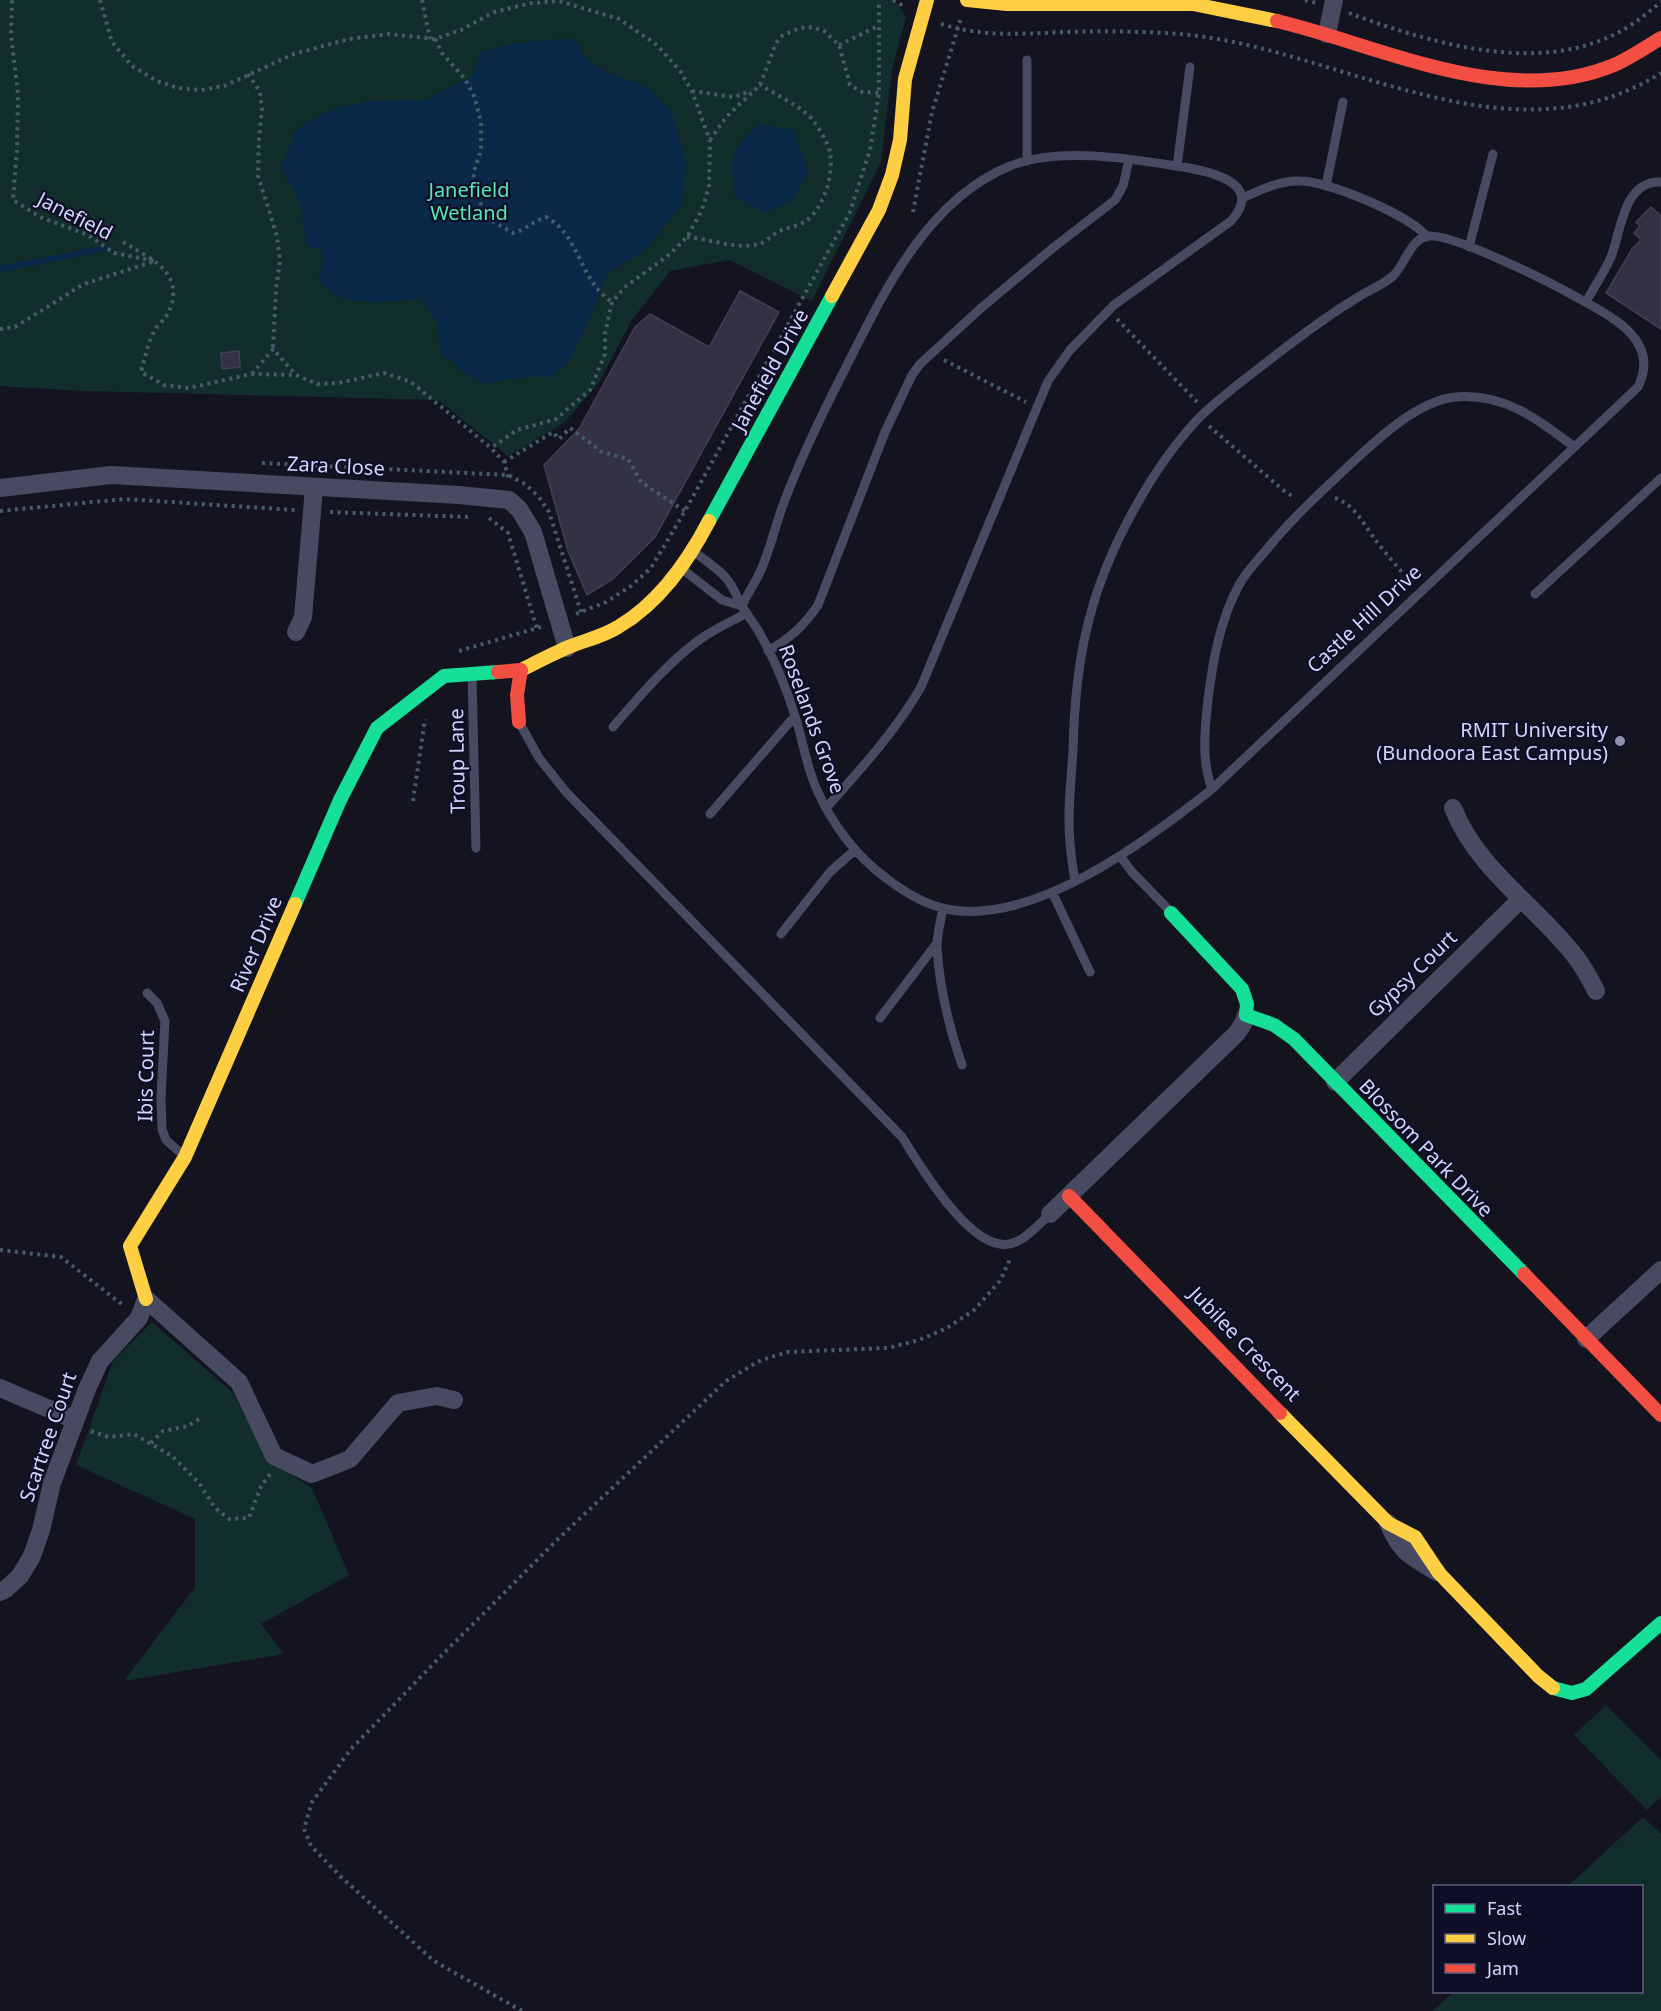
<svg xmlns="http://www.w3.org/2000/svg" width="1661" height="2011" font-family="'Noto Sans',sans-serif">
  <rect width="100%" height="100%" fill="#141421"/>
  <path fill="#112e2b" d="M0 0H895L906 17 892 70 881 162 812 301 729 260 670 271 632 320 598 384 565 422 508 456 438 400 84 391 0 386Z
    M152 1322 233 1393 268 1460 312 1488 349 1575 261 1624 284 1654 124 1681 195 1587V1519L76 1465 113 1361Z
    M1606 1705 1661 1760V1797L1647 1810 1574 1735Z
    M1643 1817 1661 1834V2011H1432L1454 1992H1642V1886H1568Z"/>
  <path fill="#0a2847" d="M573 38 587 60 610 74 645 86 671 111 686 163 681 205 645 250 608 273 586 326 568 363 550 377H522L486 384 467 375 441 353 437 323 421 299 374 303 342 299 318 281 323 260 321 250 306 245 300 203 281 167 296 130 330 110 368 101 425 100 472 76 481 52 514 43Z
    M759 124 793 130 809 172 792 201 766 213 735 197C730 156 728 153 759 124Z"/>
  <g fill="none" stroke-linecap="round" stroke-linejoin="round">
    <path stroke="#0a2847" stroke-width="6" d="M0 269 105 248"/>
  </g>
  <path fill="#323244" stroke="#403f56" stroke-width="1.5" d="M1651 207 1661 216V329L1606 293 1632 249 1641 240 1634 233 1640 226 1636 222Z
    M740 291 779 312 655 537 613 579 587 595 568 551 544 465 579 429 635 327 650 314 709 347Z
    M239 351 240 367 222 369 221 353Z"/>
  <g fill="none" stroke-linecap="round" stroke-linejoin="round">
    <path stroke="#475b67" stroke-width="4" stroke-dasharray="3 4.5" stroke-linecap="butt" d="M100 0 112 42 132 66 157 81 178 88 201 90 224 86 294 54 349 39 389 34 435 39 461 30 494 12 532 3 559 1 619 19 657 45 680 71 692 91 710 141 709 186 702 210 687 237 670 254 625 287 612 302 605 334V354L590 390 556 419 517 430 491 448
      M422 0 430 39
      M893 0 905 7
      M1305 0 1316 3
      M1349 13C1424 41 1526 72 1604 39 1625 31 1643 17 1661 2
      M941 24C982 37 1021 34 1063 32 1105 31 1148 31 1190 35 1345 52 1511 167 1661 73
      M435 39 442 53 465 79 474 96 481 122V150L474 171 473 189 489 219 513 233C526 230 533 221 546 217 580 235 580 282 612 302
      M839 45 878 26
      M248 74 260 92 262 110 259 139 258 176 277 236 280 261 276 289 273 349
      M692 91 734 97 751 91
      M710 140 726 117 760 85 776 43 782 36 799 28 812 27 824 31 839 45 850 85 862 92 879 93
      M913 212 932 112 961 18
      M687 237C709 239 738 250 759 244 766 242 772 235 778 232 786 227 796 227 804 222 824 210 834 174 830 152 828 143 819 128 813 120 802 107 775 94 760 85
      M123 242C137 251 154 258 165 271 177 285 175 304 165 318 163 321 159 324 156 328 148 341 145 357 141 372L164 385 189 388 251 374 296 375 317 384 339 383 384 373 411 382 491 448 504 462 508 477
      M1117 319 1197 402
      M0 329 15 327 84 284 155 261 114 253 88 235 40 217 13 200 17 149 18 94 11 35 12 0
      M944 360 1026 402
      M252 374 273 349 296 375
      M1209 426 1283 490 1295 498
      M504 462 553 432 559 439 570 428 602 452 628 459 641 482 685 511
      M262 463 508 475 525 484 539 497 549 512 581 612
      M1335 498C1355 504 1365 527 1377 542 1388 556 1399 570 1412 582
      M0 511 124 499 295 510
      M330 512 469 517
      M489 518 508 533 537 629
      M576 614 606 602 631 586 651 568 685 511 850 212 870 150 879 93V0
      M459 651 544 626
      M413 801 425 719
      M0 1250 61 1257 124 1306
      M91 1431 108 1437 134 1434 172 1456 199 1483 215 1508 229 1519 249 1518 261 1486 271 1473
      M151 1443 163 1431 188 1426 202 1417
      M522 2011 434 1961 341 1877 311 1846 304 1829 312 1802 351 1749 439 1658 558 1539 726 1381 761 1360 788 1352 888 1348 919 1340 947 1328 974 1310 1000 1281 1011 1257"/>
    <path stroke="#484a62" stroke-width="9" d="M1027 60V161
      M1177 166 1190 67
      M1326 186 1343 102
      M1242 198C1261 190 1280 180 1300 181 1328 181 1410 215 1427 237
      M1469 247 1493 154
      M1586 302C1594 287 1604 273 1611 257 1621 232 1623 180 1661 182
      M695 552C705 561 718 568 726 578 734 587 736 596 742 606 747 615 754 623 759 632 774 658 786 687 795 716 803 740 806 766 817 790 832 824 856 856 886 878 904 892 924 904 946 909 1033 927 1148 840 1212 789L1638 387C1661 340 1612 317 1578 298 1553 284 1453 233 1428 236 1410 239 1405 265 1393 276 1385 283 1375 288 1365 293 1329 314 1296 339 1263 365 1240 383 1216 400 1196 421 1150 471 1107 551 1090 616 1078 659 1074 706 1073 751 1071 781 1067 813 1070 843 1071 856 1073 869 1075 881
      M681 568 722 600 742 606
      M1535 594 1661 478
      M742 606C746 596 752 588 757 578 769 556 774 529 783 505 800 459 822 414 845 369 883 294 926 200 1010 166 1057 147 1127 158 1176 166 1204 170 1267 181 1231 221L1114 305 1070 350 1048 381 921 687C895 732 860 770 826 808
      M768 651C789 639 804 626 818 605L885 432 912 375 920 364 980 309 1054 247 1115 200 1123 186 1129 160
      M472 674 476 848
      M519 722 539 758 566 792 902 1137C920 1166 964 1239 1000 1244 1019 1248 1037 1226 1050 1214
      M613 727C638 698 671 659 702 638 716 628 732 621 747 613
      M1212 789C1201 760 1205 728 1208 699 1213 660 1220 620 1239 585 1246 572 1257 561 1267 549 1294 516 1325 488 1356 459 1382 435 1419 401 1455 397 1504 393 1536 418 1573 446
      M710 814 795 716
      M1120 856 1132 872 1171 912
      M1052 892 1090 972
      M943 908C941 920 937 934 937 946 939 986 949 1027 962 1065
      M781 934 830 872 855 850
      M147 993 157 1003 165 1021 161 1097 162 1129 166 1140 184 1156
      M880 1018 937 943"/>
    <path stroke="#484a62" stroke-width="18" d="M1327 34 1334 0
      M0 488 111 475 459 495 509 500 519 509 533 532 567 648
      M296 632 303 617 314 488
      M1453 808C1477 869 1535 905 1575 956 1584 967 1590 979 1596 991
      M1335 1082 1521 899
      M1050 1214 1236 1034 1243 1024 1246 1015
      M1586 1339 1661 1270
      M0 1388 75 1420
      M1388 1523C1401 1553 1410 1556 1437 1572
      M0 1592 6 1589 20 1576 32 1556 41 1530 52 1483 87 1389 100 1361 139 1318 146 1299 239 1382 274 1456 312 1474 350 1459 398 1403 437 1396 454 1400"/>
    <path stroke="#16e098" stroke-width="14" d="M709 521 832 296
      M295 904 340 800 377 728 444 676 498 672
      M1171 913 1242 989 1247 1004 1246 1015 1274 1025 1294 1039 1524 1274
      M1553 1688 1572 1693 1586 1689 1661 1623"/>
    <path stroke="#ffcf43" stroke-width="14" d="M967 0 1007 4H1193L1277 21
      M832 296 879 210 892 175 900 140 905 79 927 0
      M521 670C537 662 554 653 571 646 586 640 604 636 618 627 659 603 687 563 709 521
      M146 1299 130 1246 185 1157 295 904
      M1280 1413 1388 1523 1415 1537 1439 1573 1538 1676 1553 1688"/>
    <path stroke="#f24e42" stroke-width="14" d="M1277 21C1382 46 1506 110 1614 65 1630 58 1646 47 1661 38
      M498 672 521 670 517 695 519 722
      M1069 1196 1280 1413
      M1524 1274 1661 1415"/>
  </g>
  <circle fill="#9191b1" stroke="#0f0e27" stroke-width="2" cx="1620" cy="741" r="6"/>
  <g text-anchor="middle" stroke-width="4.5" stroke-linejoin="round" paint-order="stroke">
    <g font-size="20" fill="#59e7b1" stroke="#0f0e27">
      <text x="469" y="197">Janefield<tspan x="469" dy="23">Wetland</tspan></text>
    </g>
    <g font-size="20" fill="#d4d5ff" stroke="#0f0e27">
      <text transform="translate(75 216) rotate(27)" y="7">Janefield</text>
      <text transform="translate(770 370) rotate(-61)" y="7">Janefield Drive</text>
      <text transform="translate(336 466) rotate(3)" y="7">Zara Close</text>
      <text transform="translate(1364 619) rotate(-43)" y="7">Castle Hill Drive</text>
      <text transform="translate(812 719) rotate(70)" y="7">Roselands Grove</text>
      <text transform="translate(457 761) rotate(-91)" y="7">Troup Lane</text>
      <text transform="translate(256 944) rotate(-67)" y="7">River Drive</text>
      <text transform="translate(1412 974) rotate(-44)" y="7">Gypsy Court</text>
      <text transform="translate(146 1076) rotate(-89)" y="7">Ibis Court</text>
      <text transform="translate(1426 1148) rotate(46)" y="7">Blossom Park Drive</text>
      <text transform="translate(1245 1344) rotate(46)" y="7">Jubilee Crescent</text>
      <text transform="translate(48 1437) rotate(-71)" y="7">Scartree Court</text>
    </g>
    <g font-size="20" fill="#d4d5ff" stroke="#0f0e27" text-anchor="end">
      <text x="1608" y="737">RMIT University<tspan x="1608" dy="23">(Bundoora East Campus)</tspan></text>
    </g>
  </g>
  <rect x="1433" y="1885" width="210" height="108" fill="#0f0e27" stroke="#5e5e7d" stroke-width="1.5"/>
  <rect x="1445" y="1904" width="30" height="9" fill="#16e098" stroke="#5e5e7d" stroke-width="1.5"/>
  <text x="1487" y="1915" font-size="18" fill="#d4d5ff">Fast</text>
  <rect x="1445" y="1934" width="30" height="9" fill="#ffcf43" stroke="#5e5e7d" stroke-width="1.5"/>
  <text x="1487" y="1945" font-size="18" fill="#d4d5ff">Slow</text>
  <rect x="1445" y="1964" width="30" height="9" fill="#f24e42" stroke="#5e5e7d" stroke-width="1.5"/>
  <text x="1487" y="1975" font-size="18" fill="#d4d5ff">Jam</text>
</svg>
